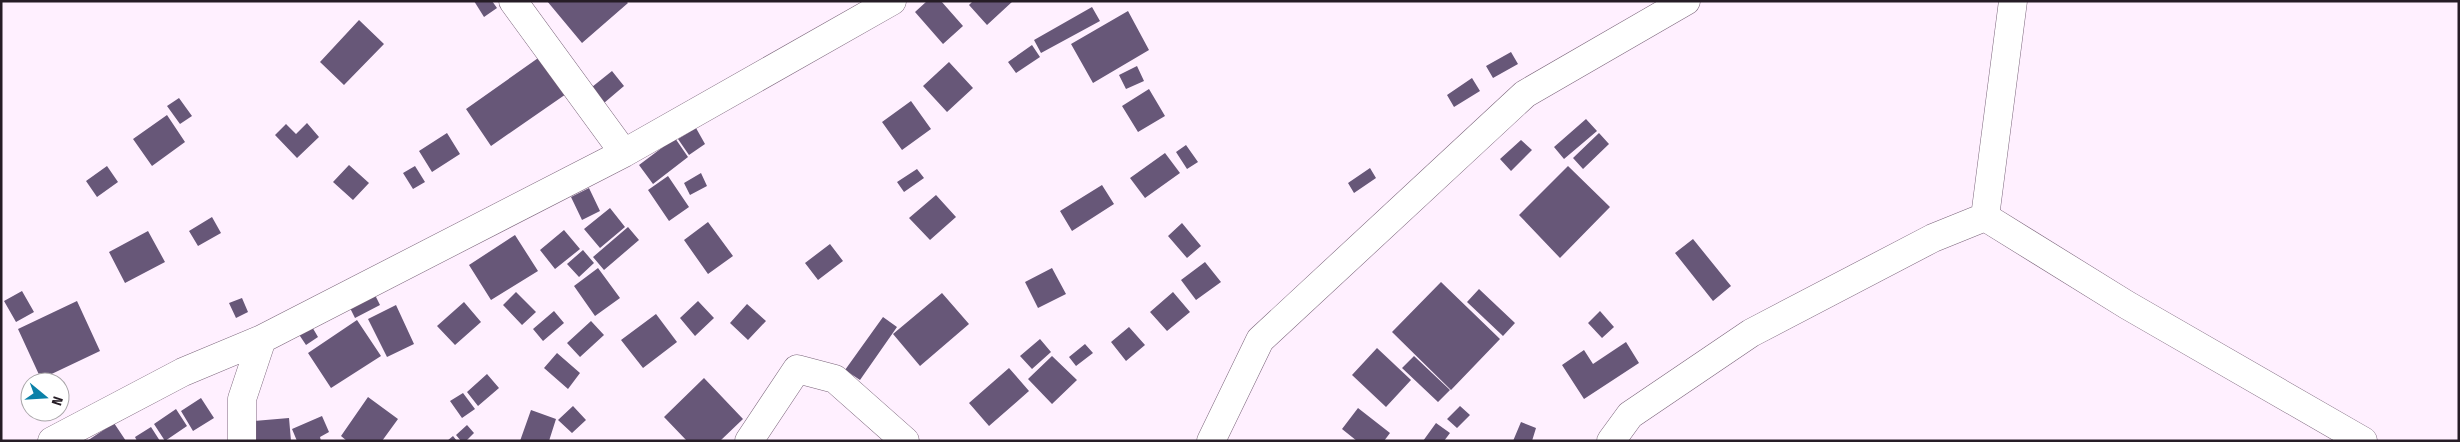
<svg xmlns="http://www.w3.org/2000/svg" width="2460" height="442" font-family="'Fira Sans Condensed',sans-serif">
  <rect width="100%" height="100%" fill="#fff0ff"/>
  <path fill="#675778" d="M474 1H492L497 8 484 17Z
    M547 1H626L628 3 582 43Z
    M927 1H941L963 26 943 44 915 12Z
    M973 1H1013L987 25 969 5Z
    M1092 7 1100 21 1041 53 1034 40Z
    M1128 11 1149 50 1093 83 1071 44Z
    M359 20 384 44 344 85 320 62Z
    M1032 45 1040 57 1016 73 1008 62Z
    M1511 52 1518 64 1493 78 1486 66Z
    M541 56 569 92 491 146 466 109Z
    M949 62 973 88 947 112 923 86Z
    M1137 66 1144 81 1126 89 1119 75Z
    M612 71 624 86 604 103 592 87Z
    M1472 78 1480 91 1454 107 1447 95Z
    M1149 89 1165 116 1138 132 1122 106Z
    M179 98 192 116 180 124 167 106Z
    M911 101 931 129 902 150 882 122Z
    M167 115 185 142 152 166 133 139Z
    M1586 119 1597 131 1564 159 1554 147Z
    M307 123 319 137 297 158 275 135 286 124 296 134Z
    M696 128 705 144 689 155 678 139Z
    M447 133 460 154 432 172 419 151Z
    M1599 133 1609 144 1583 169 1573 158Z
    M675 138 688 157 653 184 639 165Z
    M1521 140 1532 150 1511 171 1500 159Z
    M1186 145 1198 162 1187 169 1176 152Z
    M1165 153 1180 173 1145 198 1130 178Z
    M349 165 369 183 353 200 333 182Z
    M107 166 118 182 97 197 86 181Z
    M415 166 425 182 413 189 403 173Z
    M1568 166 1610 207 1560 258 1519 215Z
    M1370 168 1376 178 1354 193 1348 183Z
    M917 169 924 178 904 192 897 182Z
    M701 173 707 186 690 195 684 183Z
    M668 176 689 207 669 221 648 190Z
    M1102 185 1114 204 1072 231 1060 211Z
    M589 188 600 211 582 220 571 197Z
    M936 195 956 217 930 240 909 218Z
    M610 208 625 227 600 248 584 229Z
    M212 217 221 233 198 246 189 231Z
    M708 222 733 256 708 274 684 240Z
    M1182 223 1201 246 1187 258 1168 236Z
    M628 227 639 240 604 270 593 257Z
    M564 230 580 249 555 269 540 250Z
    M148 231 165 262 125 283 109 252Z
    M515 235 538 271 491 300 469 265Z
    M1693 239 1731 286 1713 301 1675 253Z
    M830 244 843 261 818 280 805 263Z
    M583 250 594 263 579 277 567 264Z
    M1205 262 1221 282 1196 300 1181 280Z
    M598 268 620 298 595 316 574 286Z
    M1052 268 1066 294 1038 308 1025 282Z
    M1441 282 1500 339 1451 390 1392 332Z
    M372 289 380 305 355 318 347 302Z
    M1479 289 1515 323 1503 336 1467 302Z
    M22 291 34 312 16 322 4 301Z
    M516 292 536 312 522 325 503 305Z
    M1173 292 1190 312 1167 331 1150 312Z
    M942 293 969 324 920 366 893 334Z
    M242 298 248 312 236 318 229 303Z
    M77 301 100 351 41 379 18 329Z
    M698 301 714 318 695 336 680 318Z
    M464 302 481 322 455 345 437 326Z
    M747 304 766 321 748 340 730 323Z
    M396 305 414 344 387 357 368 319Z
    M554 311 564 323 543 341 533 329Z
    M1600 311 1614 327 1602 338 1588 323Z
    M656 314 677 342 643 368 621 340Z
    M883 317 897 327 860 380 845 370Z
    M357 320 381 356 331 388 308 353Z
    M591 321 604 335 580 357 567 343Z
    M311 325 318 337 306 345 298 333Z
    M1129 327 1145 345 1126 361 1111 342Z
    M1040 339 1051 352 1032 369 1020 356Z
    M1626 342 1639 363 1584 399 1562 365 1584 350 1593 364Z
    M1085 344 1093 353 1076 366 1069 357Z
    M1377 348 1411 380 1386 407 1352 375Z
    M557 353 580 373 568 389 544 368Z
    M1052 356 1077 380 1052 404 1028 379Z
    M1414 356 1450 390 1438 402 1402 368Z
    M1009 368 1029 391 989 426 969 403Z
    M487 374 499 388 478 406 467 392Z
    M704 378 743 419 720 441H687L664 417Z
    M463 393 475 409 462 418 450 401Z
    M368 397 398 419 382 441H347L341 436Z
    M201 398 214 418 193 431 181 411Z
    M573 406 586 420 572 433 558 420Z
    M1460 406 1470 415 1457 428 1447 419Z
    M1358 408 1390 433 1384 441H1357L1342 429Z
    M176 409 187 426 165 441 154 424Z
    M531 410 556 419 549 441H520Z
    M322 416 329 432 320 437 321 441H297L292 429Z
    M289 418 291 441H256L254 421Z
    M1521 422 1536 428 1532 441H1513Z
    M114 423 126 441H87Z
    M1436 423 1450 433 1444 441H1423Z
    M467 425 474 433 466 441H461L456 435Z
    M151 427 160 441H137L135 437Z
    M453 436 457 441H447Z"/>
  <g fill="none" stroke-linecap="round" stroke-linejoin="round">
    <g stroke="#7a647a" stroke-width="29">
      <path id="minor" d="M513 1 624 153
        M1985 217 2013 1
        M52 441 183 372 262 339 624 153 892 1
        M242 441V399L262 339
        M749 441 797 369 835 379 905 441
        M1211 441 1260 340 1525 94 1686 1
        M1611 441 1630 415 1751 333 1933 238 1985 217 2127 305 2363 441"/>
    </g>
    <use href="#minor" stroke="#fff" stroke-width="28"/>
  </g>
  <rect width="2460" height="442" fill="none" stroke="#261d26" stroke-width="5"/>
  <g transform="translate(45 397) rotate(108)"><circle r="24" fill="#ffffff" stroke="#a8a5a8"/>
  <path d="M0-4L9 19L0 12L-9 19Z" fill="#0b81a8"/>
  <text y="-8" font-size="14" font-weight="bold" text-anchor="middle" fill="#261d26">N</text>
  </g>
</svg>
